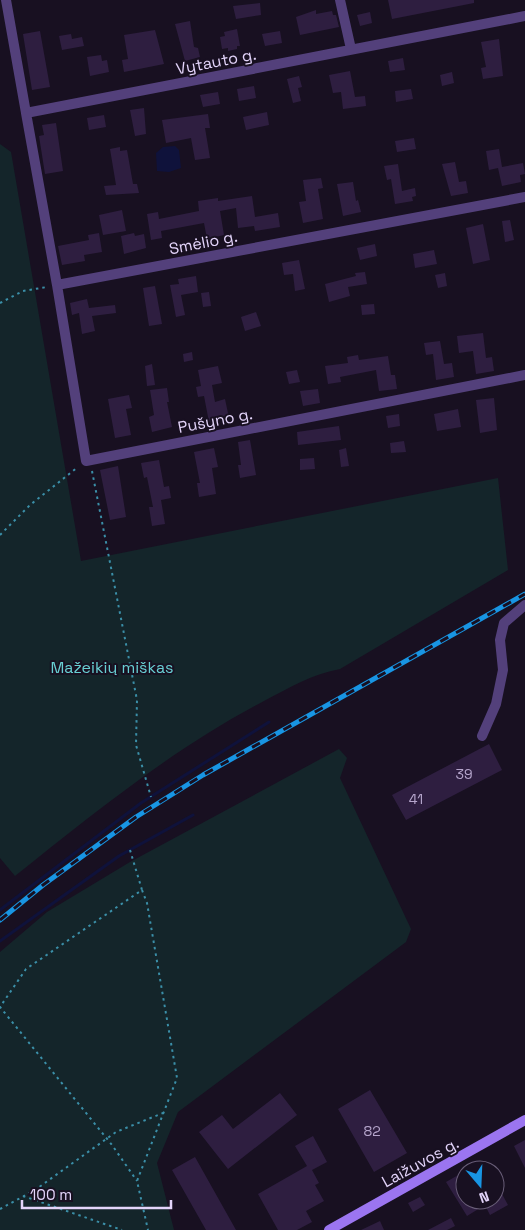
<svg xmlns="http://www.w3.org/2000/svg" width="525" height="1230" font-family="'Space Grotesk',sans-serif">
  <rect width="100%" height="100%" fill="#181021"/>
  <path fill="#14252a" d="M0 144 11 152 81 561 498 478 508 570 340 669C310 675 291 687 264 701 174 748 94 813 15 876L0 858Z
    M339 749 347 758 340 778 411 929 406 942 178 1112 157 1163 174 1230H0V952L47 912 130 862Z"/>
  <path fill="#0f123b" d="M175 146 179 150 181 168 169 172 157 171 156 153 163 147Z"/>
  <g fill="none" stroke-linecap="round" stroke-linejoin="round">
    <path stroke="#0f123b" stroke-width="3" d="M0 910 141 803 269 722
      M0 941 119 856 193 815"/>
  </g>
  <path fill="#2e1e40" d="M388 0H474V3L392 19Z
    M260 3 261 15 236 19 233 6Z
    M316 10V14L332 11 333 15H336L339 27 300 35 296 17Z
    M370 12 372 23 360 26 357 15Z
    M190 21 194 47 198 48 200 57 185 61 175 24Z
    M237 29 240 46H237V49L228 51V48L222 49 220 37 225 36 224 32Z
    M155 30 164 64 124 72 122 60 128 59 124 35Z
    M40 31 50 87 32 90 23 34Z
    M280 31 282 43 265 46 262 34Z
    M71 34 72 39 82 37 84 46 62 50 59 36Z
    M499 39 503 76 483 79 481 68 486 67 481 42Z
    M101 55 102 61 107 60 109 72 90 76 87 57Z
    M403 58 405 70 390 72 388 61Z
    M350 71 355 97 365 96 366 106 343 109 341 92 333 93 329 75Z
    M452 72 454 83 442 86 440 75Z
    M299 76 302 87 298 88 301 101 293 103 287 79Z
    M254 86 256 98 239 101 237 89Z
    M411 89 413 99 396 102 395 91Z
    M218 92 220 104 203 107 200 95Z
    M144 108 146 134 135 136 130 110Z
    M267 112 269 125 246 130 243 117Z
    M208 114 210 128H205L210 158 195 160 191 138 166 143 162 120Z
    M104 115 106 127 89 130 87 118Z
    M56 123 63 171 45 174 39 136 44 135 42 125Z
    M414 138 416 149 397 152 395 141Z
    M120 147V151L127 150 133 184H137L139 193 106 195 104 186 116 185 110 149Z
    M499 149 502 167 523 163 525 174 520 175 521 182 502 186 498 168 489 170 486 151Z
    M455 162 459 182 466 181 468 193 451 196 442 164Z
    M398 164 402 191 415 188 416 196 412 197 413 201 395 204 391 179 387 180 384 166Z
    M321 178 323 188 318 189 323 219 303 223 299 202 306 201 303 180Z
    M353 182 356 201 358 200 361 212 343 216 337 184Z
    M252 196 255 217 278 213 280 227 255 231 254 226 238 228 236 208 220 211 224 235 207 239 204 223 161 231 162 238 151 240 147 214 158 212 159 219 199 211 198 201 218 198V201Z
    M122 210 126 231 103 235 99 215Z
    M510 220 514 240 505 242 502 221Z
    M483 224 490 260 473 264 466 228Z
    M99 233 102 252 84 255 85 261 62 265 58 246 89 240 88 235Z
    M134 233 135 236 144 234 146 248 124 254 121 236Z
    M375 244 377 256 360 260 357 248Z
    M434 250 437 264 415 268 413 254Z
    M299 260 305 289 295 291 293 274 284 275 282 263Z
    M365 272 367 284 348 287 350 296 329 302 325 284 356 276 355 273Z
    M445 273 447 286 438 288 435 275Z
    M196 276 198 292 181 295 185 315 176 317 170 285 179 284 178 279Z
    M155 286 162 324 149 326 143 288Z
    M209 292 211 306 203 307 201 293Z
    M87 299 89 308 115 305 116 313 92 316 95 331 82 334 79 313 72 315 70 303Z
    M374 304 375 314 362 315 361 305Z
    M256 312 261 326 245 331 241 317Z
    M483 333 486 358 492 357 494 371 476 374 473 351 459 353 457 336Z
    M440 341 444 364 452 363 454 377 436 380 433 354 426 355 424 343Z
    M192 352 193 360 184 362 183 354Z
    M358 355 359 360 388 356 391 375H395L397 389 379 391 376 370 340 377 341 382 328 384 325 366 348 363 347 357Z
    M152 364 155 385 147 386 145 366Z
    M218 366 222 383 212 385 215 402 225 399 229 418 209 422 204 396 198 397 196 387 201 386 198 370Z
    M297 370 300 382 289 384 286 372Z
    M167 388 169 402H167L172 427 152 432 149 417 154 415 150 390Z
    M318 389 320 403 303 406 300 391Z
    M129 395 132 408 126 409 131 435 115 438 108 399Z
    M494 398 497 430 480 433 476 400Z
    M458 409 461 427 437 431 434 414Z
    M399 414 400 426 388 428 386 416Z
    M339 426 341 440 298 445 297 432Z
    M250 440 256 475 240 478 238 465H241L238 442Z
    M404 441 406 452 391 453 390 443Z
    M214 448 218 467 212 468 216 494 199 497 197 483H200L194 452Z
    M346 448 349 466 341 467 339 450Z
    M314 458 315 469 300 470V459Z
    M159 460 164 487 169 486 171 498 161 500 165 524 152 526 149 507H153L147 477 144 478 141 463Z
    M118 466 126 517 110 520 100 470Z
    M489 744 502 770 406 820 392 795Z
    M370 1090 407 1153 374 1172 338 1109Z
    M280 1093 297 1115 228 1169 199 1132 222 1115 233 1129Z
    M313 1136 327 1162 312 1170 319 1183 315 1185 324 1201 306 1211 312 1222 297 1230H278L258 1194 307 1166 295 1146Z
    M525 1140V1168L514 1146Z
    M195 1157 236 1230H206L172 1170Z
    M460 1174 465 1183V1200H475L480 1208 467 1216 446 1182Z
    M495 1181 508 1205 490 1215 484 1203 495 1200Z
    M420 1197 425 1205 413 1212 408 1203Z
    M451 1218 455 1226 447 1230H428Z
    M380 1221 384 1230H361Z"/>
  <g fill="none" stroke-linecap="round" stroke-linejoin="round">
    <path stroke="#3b8fa8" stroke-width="2" stroke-dasharray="2.5 4" stroke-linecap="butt" d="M0 303 23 291 47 287
      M92 471 137 700 136 745 151 797
      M0 535 30 505 78 467
      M130 850 142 890 26 969 0 1007 112 1145 137 1181
      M142 890 147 903 177 1078 137 1181 148 1230
      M23 1196 122 1230
      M0 1209 35 1190 116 1132 163 1113"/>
    <path stroke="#53407b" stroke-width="10" d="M6 0 26 113 525 16
      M340 0 351 49
      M26 113 57 285 525 197
      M57 285 86 461 525 375
      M482 736 496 704 503 670 500 640 504 623 525 605"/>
    <path stroke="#9b75f0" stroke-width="10" d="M329 1230 525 1120"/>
    <g stroke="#1895e3" stroke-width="5">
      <path id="rail" d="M0 920 43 885 136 817 203 775 525 594"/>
    </g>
    <use href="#rail" stroke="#181021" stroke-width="3" stroke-dasharray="9" stroke-linecap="butt"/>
  </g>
  <g text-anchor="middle" stroke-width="4" stroke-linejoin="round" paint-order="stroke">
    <g font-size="14" fill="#b6a6cc">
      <text x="464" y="779">39</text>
      <text x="416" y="804">41</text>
      <text x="372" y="1136">82</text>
    </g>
    <g font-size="16" fill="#e3d4fa" stroke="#181021">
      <text transform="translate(216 61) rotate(-11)" y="6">Vytauto g.</text>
      <text transform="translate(203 242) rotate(-11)" y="6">Smėlio g.</text>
      <text transform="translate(215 420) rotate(-11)" y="6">Pušyno g.</text>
      <text transform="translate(420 1162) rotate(-29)" y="6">Laižuvos g.</text>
    </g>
    <g font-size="16" fill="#68cfd3" stroke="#181021">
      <text x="112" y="673">Mažeikių miškas</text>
    </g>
  </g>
  <g transform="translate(480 1185) rotate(161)"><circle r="24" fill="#181021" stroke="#695e78"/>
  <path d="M0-4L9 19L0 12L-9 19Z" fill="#1895e3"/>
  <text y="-8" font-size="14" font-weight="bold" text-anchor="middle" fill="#e3d4fa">N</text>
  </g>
  <path d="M22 1200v8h149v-8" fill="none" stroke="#e3d4fa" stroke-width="2.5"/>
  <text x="30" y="1200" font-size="15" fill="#e3d4fa" stroke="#181021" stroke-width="4" paint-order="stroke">100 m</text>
</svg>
